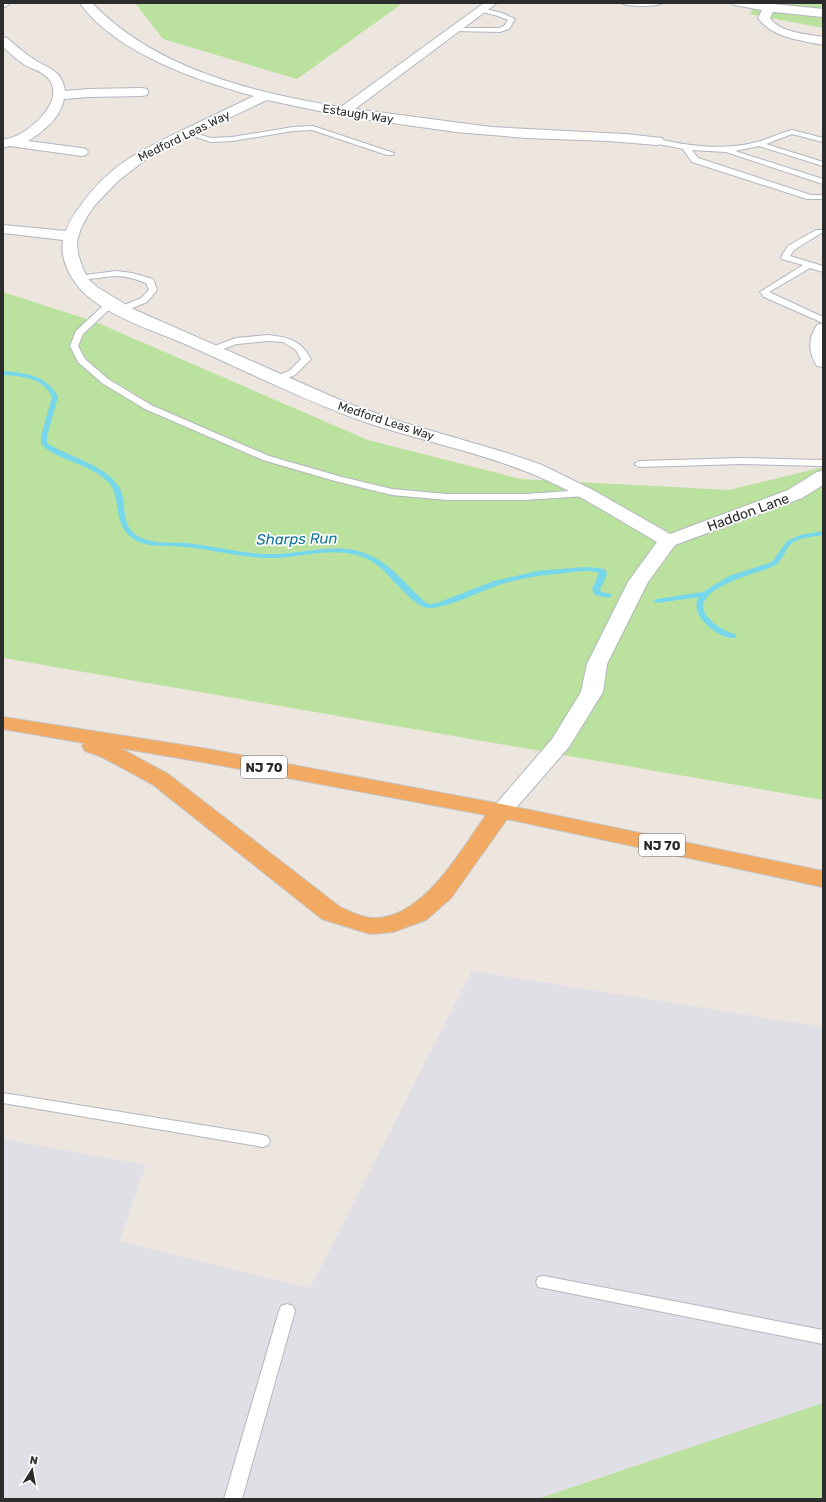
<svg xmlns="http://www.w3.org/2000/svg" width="826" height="1502" font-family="Rubik,sans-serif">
  <rect width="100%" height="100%" fill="#ede6df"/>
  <path fill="#e0dfe6" d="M472 971 823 1027V1403L537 1499H3V1139L146 1165 120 1241 310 1288Z"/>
  <path fill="#bbe19e" d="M135 3H403L297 79 163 39Z
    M756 3H823V28L750 14Z
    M3 292 93 321 368 440 521 479 729 490 823 467V800L3 658Z
    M823 1403V1499H537Z"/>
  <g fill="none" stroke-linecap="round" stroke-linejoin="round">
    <path fill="#76d7eb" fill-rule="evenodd" d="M3 371C24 373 48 375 58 397L47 436V443C70 458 103 463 119 487 129 503 117 529 144 539 157 544 172 542 186 543 216 546 245 555 276 554 308 553 341 541 371 556 392 565 407 586 424 601L428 604 437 603 494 581 537 571 585 567 599 568 606 570 607 575 600 589 601 592 611 594 612 596 608 598 595 595 592 589 599 573C589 569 576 572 565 573 542 575 520 578 499 585 478 592 451 607 429 608 416 609 392 578 381 568 374 562 365 557 356 555 330 548 303 557 277 558 245 559 216 550 185 547 168 545 147 549 132 538 111 522 123 496 107 481 89 463 59 462 41 444V436L52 397C44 378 22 376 3 375Z
      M823 531V535C813 537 799 537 791 544 785 550 782 562 774 566 759 573 686 589 707 616 714 625 724 631 735 634L736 636 735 638C719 640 687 614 699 597L657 603 653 601 657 599 703 592 729 576 772 562 787 541 800 535Z"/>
    <g stroke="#b2b6bf" stroke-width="2">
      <path id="service" d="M621 3H663C657 7 627 7 621 3Z
        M481 8 502 13 515 19 509 29 500 32 453 31 452 30 455 28H499L504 26 508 20 498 16 479 11 478 10Z
        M313 126 394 153 393 155H387L312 130 293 131 232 141 211 142 184 133 188 131 211 138 232 137 293 127Z
        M792 130 823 138V142L792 134 766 144 823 162V166L759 146 735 151 823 179V184L726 152 692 150 698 158 811 195H823V199H807L692 162 683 149 654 143 653 141 657 139C690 146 724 151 757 142 769 139 780 133 792 130Z
        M816 230H822L823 232 794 250 790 256 823 266V272L810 268 769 292 823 317V323L764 297 760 292 803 265 782 259 781 257 788 246Z
        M116 271 132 273 153 279 157 290 147 302 123 312 120 311 119 309 120 307 141 298 149 290 146 283C136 279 126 276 115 276 106 276 82 282 77 278L78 276Z
        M111 300 114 301 115 303 114 305 83 334 78 346 85 359 108 379 151 405 269 456 342 477 392 489 447 494H525L585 490 590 493 585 496 525 500H447L392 495 335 481 263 460 145 409 102 383 78 362 70 346 76 331 108 301Z
        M268 335C290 338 299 339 311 359L295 375 277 382 272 379 274 377 289 371 301 359 296 350 283 342 268 341 237 344 212 353 208 350 209 348 236 338Z
        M742 458 823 460V466L742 464 639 467 634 464 639 461Z
        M3 1093 263 1135 268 1137 270 1141 268 1145 263 1147 3 1103Z
        M544 1276 823 1330V1344L544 1288 538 1287 536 1282 538 1277Z
        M287 1304 293 1306 295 1311 242 1499H224L279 1311 281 1306Z"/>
    </g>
    <g stroke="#b2b6bf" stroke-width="2">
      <path id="minor" d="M3 3H10L7 6 3 7Z
        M80 3H92C155 69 254 93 341 107L484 3H497L355 109 491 127 625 134 662 138 664 141 662 144 657 145 608 141 527 138 456 132 343 116 267 100 165 148 145 160 118 181 95 205 88 215 81 228 77 241 78 254 83 269 89 280 97 287 133 309 347 403 398 421 507 453 542 465 593 490 670 534 788 490 817 472 823 471V485L802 498 675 545 648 582 607 664 603 692 569 747 509 816 501 818 493 816 490 811 552 739 581 692 587 664 628 582 657 542C615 518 575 491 530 473 476 451 417 440 362 421 301 399 244 370 185 344 150 329 108 317 81 290 69 276 60 258 63 240L3 233V225L66 231C69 221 75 213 81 205 110 164 142 150 185 129 208 118 231 107 254 96 198 81 114 52 80 3Z
        M732 3H763L823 9V17L773 12 770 18C780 33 807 34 823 37V45C800 40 772 38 758 18L762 10 734 5Z
        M3 37 7 38C15 45 23 52 32 58 48 69 62 69 65 91L88 89 142 88 147 89 148 92 147 95 142 96 88 97 64 99C61 117 43 132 28 141L81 148 86 149 88 152 86 155 81 156 10 146 3 148V140C9 138 15 137 20 134 38 124 66 97 47 77 41 71 32 69 25 65 17 60 10 53 3 47Z
        M823 323V367L817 366C808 352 808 338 817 325Z"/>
    </g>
    <g stroke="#c4c4c4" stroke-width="2">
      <path id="trunk" d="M3 717 202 748 501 804 823 871V887L507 819 451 898 426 920 393 932 370 934 322 919 152 784 102 757 85 751 82 746 84 743 3 729ZM120 748 202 762 486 815C461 850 422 921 372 918 361 917 349 911 340 907L168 774Z"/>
    </g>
    <use href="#service" fill="#fff" fill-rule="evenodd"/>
    <use href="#minor" fill="#fff" fill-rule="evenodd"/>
    <use href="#trunk" fill="#f2aa62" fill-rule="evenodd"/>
  </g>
  <g text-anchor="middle" stroke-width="3.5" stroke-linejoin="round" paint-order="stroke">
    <g font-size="12" fill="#2c2c2c" stroke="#fff">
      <text transform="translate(358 114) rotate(9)" y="4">Estaugh Way</text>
      <text transform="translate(184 136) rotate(-26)" y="4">Medford Leas Way</text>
      <text transform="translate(386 421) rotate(18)" y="4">Medford Leas Way</text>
    </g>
    <g fill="#fff" stroke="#6b6b6b" stroke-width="1">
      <rect x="241" y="756" width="46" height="22" rx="3"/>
      <rect x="639" y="834" width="46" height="22" rx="3"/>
    </g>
    <g font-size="13" font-weight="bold" fill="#2c2c2c">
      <text x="264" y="772">NJ 70</text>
      <text x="662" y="850">NJ 70</text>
    </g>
    <g font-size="14" fill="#2c2c2c" stroke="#fff">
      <text transform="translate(748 512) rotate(-20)" y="5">Haddon Lane</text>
    </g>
    <g font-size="15" font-style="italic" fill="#137899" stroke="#fff">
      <text transform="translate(297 539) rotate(-1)" y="5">Sharps Run</text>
    </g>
  </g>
  <rect width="826" height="1502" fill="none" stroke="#2c2c2c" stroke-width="8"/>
  <g transform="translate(32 1470) rotate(11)" stroke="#ffffff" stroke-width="3" paint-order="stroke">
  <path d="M0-3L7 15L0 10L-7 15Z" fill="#2c2c2c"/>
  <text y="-6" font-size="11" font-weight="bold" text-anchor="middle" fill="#2c2c2c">N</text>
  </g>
</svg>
